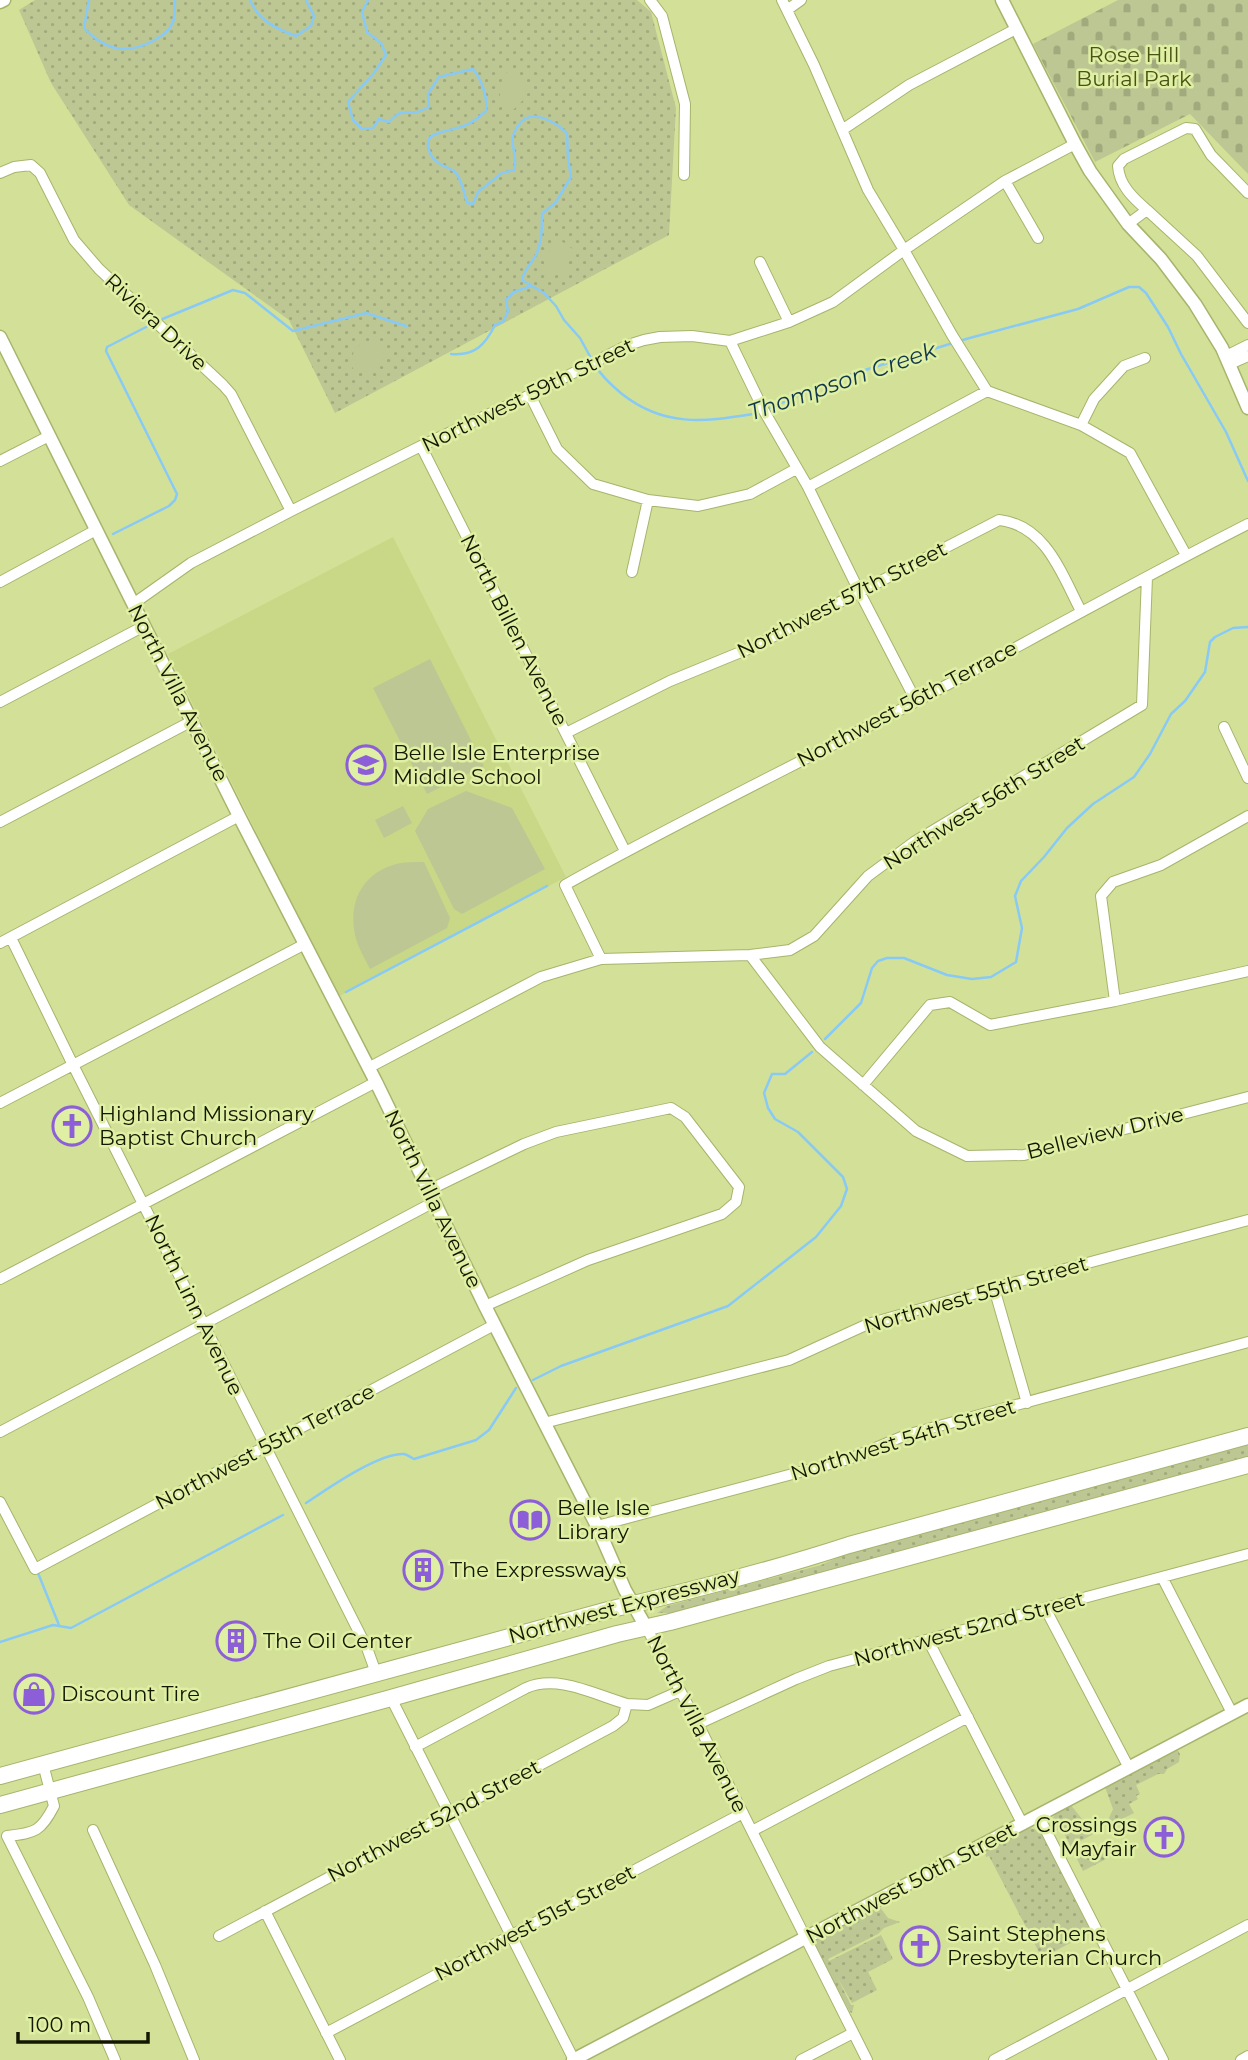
<svg xmlns="http://www.w3.org/2000/svg" width="1248" height="2060" font-family="Montserrat,sans-serif">
  <defs>
    <pattern id="green-dots" width="8" height="8" patternUnits="userSpaceOnUse" patternTransform="scale(1.75)"><rect width="8" height="8" fill="#bcc793"/><path d="M2 2h.1M6 6h.1" fill="none" stroke="#a1aa7d" stroke-width="1.8" stroke-linecap="round"/></pattern>
    <pattern id="cemetery-stones" width="16" height="16" patternUnits="userSpaceOnUse" patternTransform="scale(1.75)"><rect width="16" height="16" fill="#bcc793"/><path d="M2 7V4a2 2 0 0 1 4 0v3zM10 15v-3a2 2 0 0 1 4 0v3z" fill="#a1aa7d"/></pattern>
  </defs>
  <rect width="100%" height="100%" fill="#d2e197"/>
  <path fill="#c8d886" d="M393 537 566 877 338 997 168 654Z"/>
  <path fill="url(#green-dots)" d="M35 0H637L651 12 676 108 669 235 335 413 289 320 129 205 51 83 19 10Z
    M1248 1443V1456L673 1613H657L667 1606 821 1565 852 1551Z
    M1177 1749 1180 1754 1179 1762 1167 1769 1164 1774H1158L1136 1785 1140 1794 1136 1796 1138 1799 1129 1804 1134 1813 1114 1823 1109 1818 1113 1809 1105 1787Z
    M1070 1804 1082 1819 1081 1821 1089 1825H1095L1098 1829 1097 1832 1077 1843 1085 1859 1106 1849 1110 1857 1083 1871 1062 1829 1053 1831C1048 1816 1059 1810 1070 1804Z
    M1025 1827 1038 1830 1042 1834 1091 1932 1042 1958 989 1856 986 1857 984 1850Z
    M879 1906 888 1918 900 1922 884 1928 878 1934 828 1959 829 1961 881 1935 893 1959 868 1972 877 1990 852 2003 837 1977 851 2005H854L852 2013 850 2012 814 1945 816 1938Z"/>
  <path fill="url(#cemetery-stones)" d="M1118 0H1248V174L1190 114 1095 162 1033 44Z"/>
  <path fill="#bcc793" d="M511 71 526 81C526 99 525 99 512 111L506 109C498 92 497 92 505 73Z
    M555 239 560 240 574 250 567 262V272L565 275H550L545 273C541 262 549 248 555 239Z
    M362 344 376 345 382 349 385 357 381 362 364 372 354 370 351 365 354 349Z
    M430 659 484 766 427 794 373 688Z
    M466 791 512 808 545 869 462 914 454 909 415 831 428 809Z
    M403 806 412 823 384 838 375 820Z
    M424 862 450 918 447 928 370 969C365 959 359 949 356 939 347 904 361 874 396 864 405 862 415 862 424 862Z"/>
  <g fill="none" stroke-linecap="round" stroke-linejoin="round">
    <path stroke="#88caf5" stroke-width="2.5" d="M89 0 84 28C93 38 107 48 122 49 138 50 167 38 173 22 175 16 175 7 175 0
      M250 0C258 20 276 29 296 36L311 26 314 16 306 0
      M368 0 362 12 367 32 381 43 386 55 374 73 348 102 353 120 362 129 373 128 379 119 389 122C402 108 401 115 417 112 421 111 425 109 429 107L428 94 439 77 473 69C482 80 488 98 486 111 467 129 459 126 436 134 423 138 428 153 435 160 440 166 449 167 455 172 462 179 464 193 467 203L473 204 478 192 502 173 514 170C518 159 511 148 513 136 513 135 517 127 518 126 530 106 555 122 567 133L568 158 571 177 556 202 542 214C542 228 542 242 536 255 531 264 524 270 522 280L544 293 556 306 564 320 580 338 592 360
      M160 320 233 290 245 293 293 331 366 313 406 326
      M451 354C475 356 485 345 495 325L503 322 508 311 506 300 514 292 531 286
      M595 365C602 377 611 385 622 394 664 427 703 422 753 414L761 411
      M767 409 839 378 966 339 1078 309 1129 287H1139L1146 293 1168 327 1181 354 1226 432 1248 481
      M113 534 169 506 175 500 177 494 106 351 107 347 154 323
      M346 992 547 886
      M825 1039 861 1003 872 968 878 961 887 958H904L947 975 972 979 991 977 1016 962 1022 928 1015 896 1021 881 1044 857 1067 828 1093 804 1134 777 1150 754 1171 714 1185 701 1205 672 1210 642 1215 637 1233 628 1248 627
      M533 1380 561 1366 728 1306 816 1237 841 1206 847 1189 843 1177 798 1132 775 1119 768 1108 764 1093 772 1074H785L812 1052
      M306 1503C327 1489 378 1453 404 1454 408 1455 410 1457 414 1459L476 1440 489 1430 516 1388
      M38 1573 59 1625
      M0 1642 53 1625 71 1628 283 1515"/>
    <g stroke="#a7b46c" stroke-width="12">
      <path id="minor" d="M650 0 662 16 685 104 684 175
        M782 0 814 65 868 190 904 250 952 335 987 391 1081 425 1130 453 1186 555
        M787 10 801 0
        M842 130 909 85 1016 29
        M0 173 14 167 31 165 40 173 74 240 99 269 223 385 231 394 291 511
        M1005 181 1038 238
        M1147 210 1197 256 1248 323
        M1128 224 1147 210C1133 198 1119 185 1118 166L1124 159 1186 128 1195 129 1211 155 1248 193
        M760 262 789 322
        M730 341 764 411 808 487 860 593 916 701
        M1226 356 1248 345
        M1230 364 1248 356
        M530 395 557 449 593 484 648 500 698 506 750 494 796 469
        M1081 425 1094 399 1124 366 1145 358
        M421 446 625 851
        M0 461 49 436
        M808 487 987 391
        M632 572 648 500
        M0 582 96 530
        M133 604 191 563 291 511 421 446 530 395 628 345 644 340 660 337 692 336 730 341 789 322 833 302 904 250 1005 181 1075 144
        M0 702 144 626
        M1224 727 1248 778
        M566 733 670 681 753 647 999 520C1046 525 1062 575 1081 611
        M0 822 192 721
        M11 938 73 1065 367 1648 376 1673
        M0 943 239 816
        M750 955 820 1047 916 1131 967 1156 1024 1155 1248 1097
        M601 959 565 885C681 820 800 763 917 701 1027 642 1136 581 1248 524
        M1115 1001 1101 896 1113 882 1161 865 1248 816
        M368 1068 541 977 601 959 750 955 790 950 814 936 868 876 914 842 1142 705 1147 577
        M863 1085 930 1005 950 1002 990 1025 1115 1001 1248 971
        M0 1103 305 944
        M429 1190 524 1144 556 1132 671 1108 685 1117 739 1187 736 1202 722 1214 588 1260 485 1306
        M0 1279 376 1082
        M994 1288 1027 1403
        M544 1423 789 1360 868 1324 994 1288 1248 1220
        M0 1432 434 1202
        M0 1502 35 1569 494 1325
        M597 1526 849 1459 906 1435 1248 1342
        M1162 1577 1232 1713
        M1045 1608 1129 1768
        M646 1627 698 1724 867 2060
        M928 1640 1022 1823
        M391 1698 574 2060
        M698 1724 796 1679 829 1666 1248 1554
        M415 1747 526 1688C558 1674 595 1695 627 1704
        M43 1764 54 1806C41 1831 36 1833 7 1836L88 1997 115 2060
        M1038 1815 1163 2060
        M93 1830 155 1965 194 2060
        M752 1831 968 1717
        M265 1911 340 2060
        M219 1936 613 1726 623 1718 627 1704 648 1705 680 1691
        M326 2033 743 1813
        M801 2060 853 2033
        M994 2060 1248 1925
        M1241 2060 1248 2056"/>
    </g>
    <g stroke="#a7b46c" stroke-width="15">
      <path id="tertiary" d="M0 337 239 816 376 1082 485 1306 597 1526 625 1590 646 1627
        M573 2060 1248 1705"/>
    </g>
    <g stroke="#a7b46c" stroke-width="15">
      <path id="secondary" d="M1002 0 1075 144 1090 171 1128 224 1161 259 1195 304 1222 348 1248 408
        M0 2 4 0"/>
    </g>
    <g stroke="#a7b46c" stroke-width="18">
      <path id="trunk" d="M0 1776 612 1609C691 1591 772 1570 849 1545L1248 1436
        M0 1805 391 1698 617 1634 670 1622 1248 1465"/>
    </g>
    <use href="#minor" stroke="#fff" stroke-width="10"/>
    <use href="#tertiary" stroke="#fff" stroke-width="12"/>
    <use href="#secondary" stroke="#fff" stroke-width="12"/>
    <use href="#trunk" stroke="#fff" stroke-width="16"/>
  </g>
  <defs>
    <g id="school-ring" transform="scale(2.0125)"><circle r="9.5" fill="#dfefa4" stroke="#8c5fd9" stroke-width="1.5"/><path d="M0-5L7-2L0 1L-7-2ZM-4 1L0 2.5L4 1V4Q0 6-4 4Z" fill="#8c5fd9"/></g>
    <g id="church-ring" transform="scale(2.0125)"><circle r="9.5" fill="#dfefa4" stroke="#8c5fd9" stroke-width="1.5"/><path d="M-1.2-6h2.4v3.5h3.3v2.4h-3.3V6h-2.4V-.1h-3.3v-2.4h3.3Z" fill="#8c5fd9"/></g>
    <g id="library-ring" transform="scale(2.0125)"><circle r="9.5" fill="#dfefa4" stroke="#8c5fd9" stroke-width="1.5"/><path d="M-6-4Q-3-5.5-.7-3.5V5Q-3 3-6 4ZM6-4Q3-5.5 .7-3.5V5Q3 3 6 4Z" fill="#8c5fd9"/></g>
    <g id="building-ring" transform="scale(2.0125)"><circle r="9.5" fill="#dfefa4" stroke="#8c5fd9" stroke-width="1.5"/><path d="M-4-6H4V6H1V3H-1V6H-4ZM-2.5-4.3h1.7v1.8h-1.7ZM.8-4.3h1.7v1.8H.8ZM-2.5-1h1.7V.8h-1.7ZM.8-1h1.7V.8H.8Z" fill="#8c5fd9"/></g>
    <g id="shop-ring" transform="scale(2.0125)"><circle r="9.5" fill="#dfefa4" stroke="#8c5fd9" stroke-width="1.5"/><path d="M-5-2.5h2.3a2.7 3.5 0 0 1 5.4 0H5L5.5 6h-11ZM-1.5-2.5h3a1.5 2.3 0 0 0-3 0Z" fill="#8c5fd9"/></g>
  </defs>
  <g fill-rule="evenodd">
    <use href="#school-ring" x="366" y="765"/>
    <use href="#church-ring" x="72" y="1126"/>
    <use href="#library-ring" x="530" y="1520"/>
    <use href="#building-ring" x="423" y="1570"/>
    <use href="#building-ring" x="236" y="1641"/>
    <use href="#shop-ring" x="34" y="1694"/>
    <use href="#church-ring" x="1164" y="1837"/>
    <use href="#church-ring" x="920" y="1946"/>
  </g>
  <g text-anchor="middle" stroke-width="5" stroke-linejoin="round" paint-order="stroke">
    <g font-size="21" fill="#495313" stroke="#dfefa4">
      <text x="1134" y="62">Rose Hill<tspan x="1134" dy="24">Burial Park</tspan></text>
    </g>
    <g font-size="21" fill="#131700" stroke="#dfefa4">
      <text transform="translate(156 322) rotate(43)" y="7">Riviera Drive</text>
      <text transform="translate(528 395) rotate(-26)" y="7">Northwest 59th Street</text>
      <text transform="translate(842 600) rotate(-27)" y="7">Northwest 57th Street</text>
      <text transform="translate(514 630) rotate(63)" y="7">North Billen Avenue</text>
      <text transform="translate(178 693) rotate(63)" y="7">North Villa Avenue</text>
      <text transform="translate(907 704) rotate(-28)" y="7">Northwest 56th Terrace</text>
      <text transform="translate(984 803) rotate(-32)" y="7">Northwest 56th Street</text>
      <text transform="translate(1105 1133) rotate(-14)" y="7">Belleview Drive</text>
      <text transform="translate(433 1199) rotate(64)" y="7">North Villa Avenue</text>
      <text transform="translate(976 1295) rotate(-16)" y="7">Northwest 55th Street</text>
      <text transform="translate(194 1305) rotate(64)" y="7">North Linn Avenue</text>
      <text transform="translate(903 1440) rotate(-17)" y="7">Northwest 54th Street</text>
      <text transform="translate(265 1447) rotate(-28)" y="7">Northwest 55th Terrace</text>
      <text transform="translate(624 1606) rotate(-15)" y="7">Northwest Expressway</text>
      <text transform="translate(969 1629) rotate(-15)" y="7">Northwest 52nd Street</text>
      <text transform="translate(697 1724) rotate(63)" y="7">North Villa Avenue</text>
      <text transform="translate(434 1821) rotate(-28)" y="7">Northwest 52nd Street</text>
      <text transform="translate(911 1883) rotate(-28)" y="7">Northwest 50th Street</text>
      <text transform="translate(535 1923) rotate(-28)" y="7">Northwest 51st Street</text>
    </g>
    <g font-size="21" fill="#131700" stroke="#dfefa4" text-anchor="start">
      <text x="393" y="760">Belle Isle Enterprise<tspan x="393" dy="24">Middle School</tspan></text>
      <text x="99" y="1121">Highland Missionary<tspan x="99" dy="24">Baptist Church</tspan></text>
      <text x="557" y="1515">Belle Isle<tspan x="557" dy="24">Library</tspan></text>
      <text x="450" y="1577">The Expressways</text>
      <text x="263" y="1648">The Oil Center</text>
      <text x="61" y="1701">Discount Tire</text>
      <text x="1137" y="1832" text-anchor="end">Crossings<tspan x="1137" dy="24">Mayfair</tspan></text>
      <text x="947" y="1941">Saint Stephens<tspan x="947" dy="24">Presbyterian Church</tspan></text>
    </g>
    <g font-size="23" font-style="italic" fill="#11374c" stroke="#dfefa4">
      <text transform="translate(842 381) rotate(-19)" y="8">Thompson Creek</text>
    </g>
  </g>
  <path d="M18 2032v10h130v-10" fill="none" stroke="#131700" stroke-width="3.5"/>
  <text x="28" y="2032" font-size="21" fill="#131700" stroke="#dfefa4" stroke-width="5" paint-order="stroke">100 m</text>
</svg>
